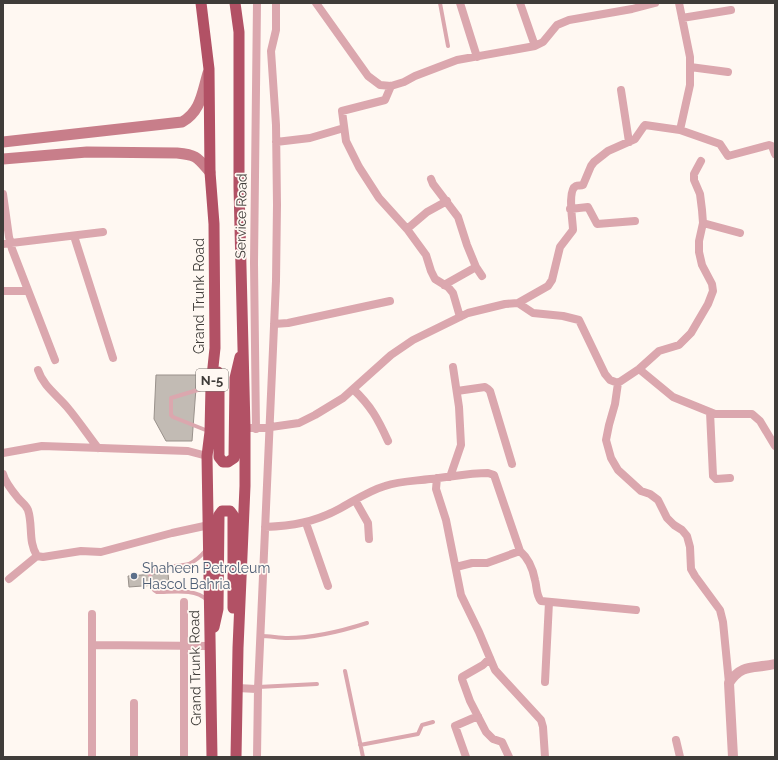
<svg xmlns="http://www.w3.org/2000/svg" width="778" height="760" font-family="Raleway,sans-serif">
  <rect width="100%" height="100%" fill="#fff8f2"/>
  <path fill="#c2bbb4" stroke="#99918b" d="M156 375H197L192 441H166L154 419Z
    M168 573 169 584 129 587 128 576Z"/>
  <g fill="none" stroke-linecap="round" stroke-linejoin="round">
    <path stroke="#dba7ae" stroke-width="4" d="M440 3 448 46
      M208 431 173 417 171 415V398L211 386
      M150 575C157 563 178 568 189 564 195 561 202 555 206 550
      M151 585 154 590 157 592C173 592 195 588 207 600
      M261 636C270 636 279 638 288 638 315 638 342 631 367 623
      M345 671 363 757
      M258 687 317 684
      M360 745 418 734 422 725 433 722"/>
    <path stroke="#dba7ae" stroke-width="8" d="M316 3 368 76 380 85 391 86 404 82 415 76 457 60 535 46 543 42 557 25 569 20 632 9 655 3
      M460 3 477 57
      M520 3 535 46
      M679 3 690 57V85L680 130
      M682 18 731 10
      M690 67 728 72
      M391 86 385 100 342 111 346 141 359 167 379 198 407 229 426 255 431 271 435 279 448 287 453 293 460 317
      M621 90 629 142
      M276 142 310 138 344 128
      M701 161 694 174V180L700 194 702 210 703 223 699 241V252L702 265 712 284 713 291 708 304 691 333 679 345 659 351 639 369 618 383 615 404 609 425 606 440 611 458 618 470 641 491 650 494 658 500 667 518 674 525 682 530 687 536 690 547 691 569 695 576 720 610 723 622 729 683
      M431 179 433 184 458 217 467 245 476 267 482 276
      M3 194 9 237 12 249 55 360
      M570 209 588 207 597 224 635 221
      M703 223 740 233
      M407 229 427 212 447 201
      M74 236 113 358
      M3 244 103 232
      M444 285 476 267
      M3 291H28
      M518 303 548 286 552 280 560 247 573 230C573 222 567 190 576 186 578 185 581 186 583 185L591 166 594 162 608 151 635 139 644 126 645 125 680 130 720 144 728 156 769 145 772 146 775 154
      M274 324 288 323 390 301
      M639 369 673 397 715 414H752L760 421 775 446
      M38 370C43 386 57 395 67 407 78 420 88 435 98 448
      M353 389C371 406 378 419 388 441
      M457 391 485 387 488 389 490 391 512 464
      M710 412 713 476 716 479 730 478
      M245 428H264L299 423 315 415 343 398 391 355 413 340 468 313 505 304 518 303 533 313 563 316 579 320 605 374 610 380 618 383
      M256 429 254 263 257 3
      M3 453 42 446 188 451 207 456
      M3 474C5 482 13 492 18 498 21 502 26 505 28 510 33 525 28 542 37 556L43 557 81 551 101 552 172 533 209 525
      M450 477 461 445 459 407 453 367
      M437 478 436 489 446 520 461 595 479 632 495 670 541 720 543 727 545 757
      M355 500 368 523 369 539
      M306 523 328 586
      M265 527C292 526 315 522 339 509 354 501 368 491 385 486 400 481 415 481 430 479 450 477 469 473 488 473L494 475 520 551C528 558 533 569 535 580 537 587 536 595 541 601L636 610
      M456 567 472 563H487L520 551
      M9 579 37 556
      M92 645 210 646
      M490 658 483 665 462 677V679L470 701 486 732 493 739 502 742 509 757
      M545 682 549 602
      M238 688 258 689
      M676 740 680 757
      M92 757V614
      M134 757V703
      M184 757V602
      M257 757 258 689 276 281 277 205 276 125 271 51 276 30V3
      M466 757 455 726 478 716"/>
    <path stroke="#dba7ae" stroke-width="10" d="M733 757 729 683C742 663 754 669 775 664"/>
    <path stroke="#c87e8a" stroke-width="11" d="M3 142 182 122C201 111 202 93 208 73
      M3 159 87 152 177 153C197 155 197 157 210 172"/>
    <path stroke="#b25165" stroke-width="11" d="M201 3 209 69 210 172 214 224 215 348 211 386 210 432 207 456 212 757
      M235 3 239 32V187L245 428V486L238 648 236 757
      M218 372 219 382V457L223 462H228L234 458 235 378 240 357
      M214 627 218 609 219 515 222 511H230L233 515V608"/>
  </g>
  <circle fill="#5c6f8a" stroke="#fff8f2" stroke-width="1.5" cx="134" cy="576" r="4"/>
  <g text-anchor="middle" stroke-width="3.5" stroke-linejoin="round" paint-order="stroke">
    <rect fill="#fff8f2" stroke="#797470" stroke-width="1" x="196" y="369" width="32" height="22" rx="3"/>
    <g font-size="13" font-weight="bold" fill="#3f3c39">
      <text x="212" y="385">N-5</text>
    </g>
    <g font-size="14" fill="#3f3c39" stroke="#fff8f2">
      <text transform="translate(241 216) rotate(-89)" y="5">Service Road</text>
      <text transform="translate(199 296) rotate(-90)" y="5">Grand Trunk Road</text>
      <text transform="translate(195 668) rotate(-91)" y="5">Grand Trunk Road</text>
    </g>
    <g font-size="14" fill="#4e5e75" stroke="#fff8f2" text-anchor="start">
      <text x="142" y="573">Shaheen Petroleum<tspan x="142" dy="16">Hascol Bahria</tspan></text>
    </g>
  </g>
  <rect width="778" height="760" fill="none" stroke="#3f3c39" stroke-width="8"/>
</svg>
